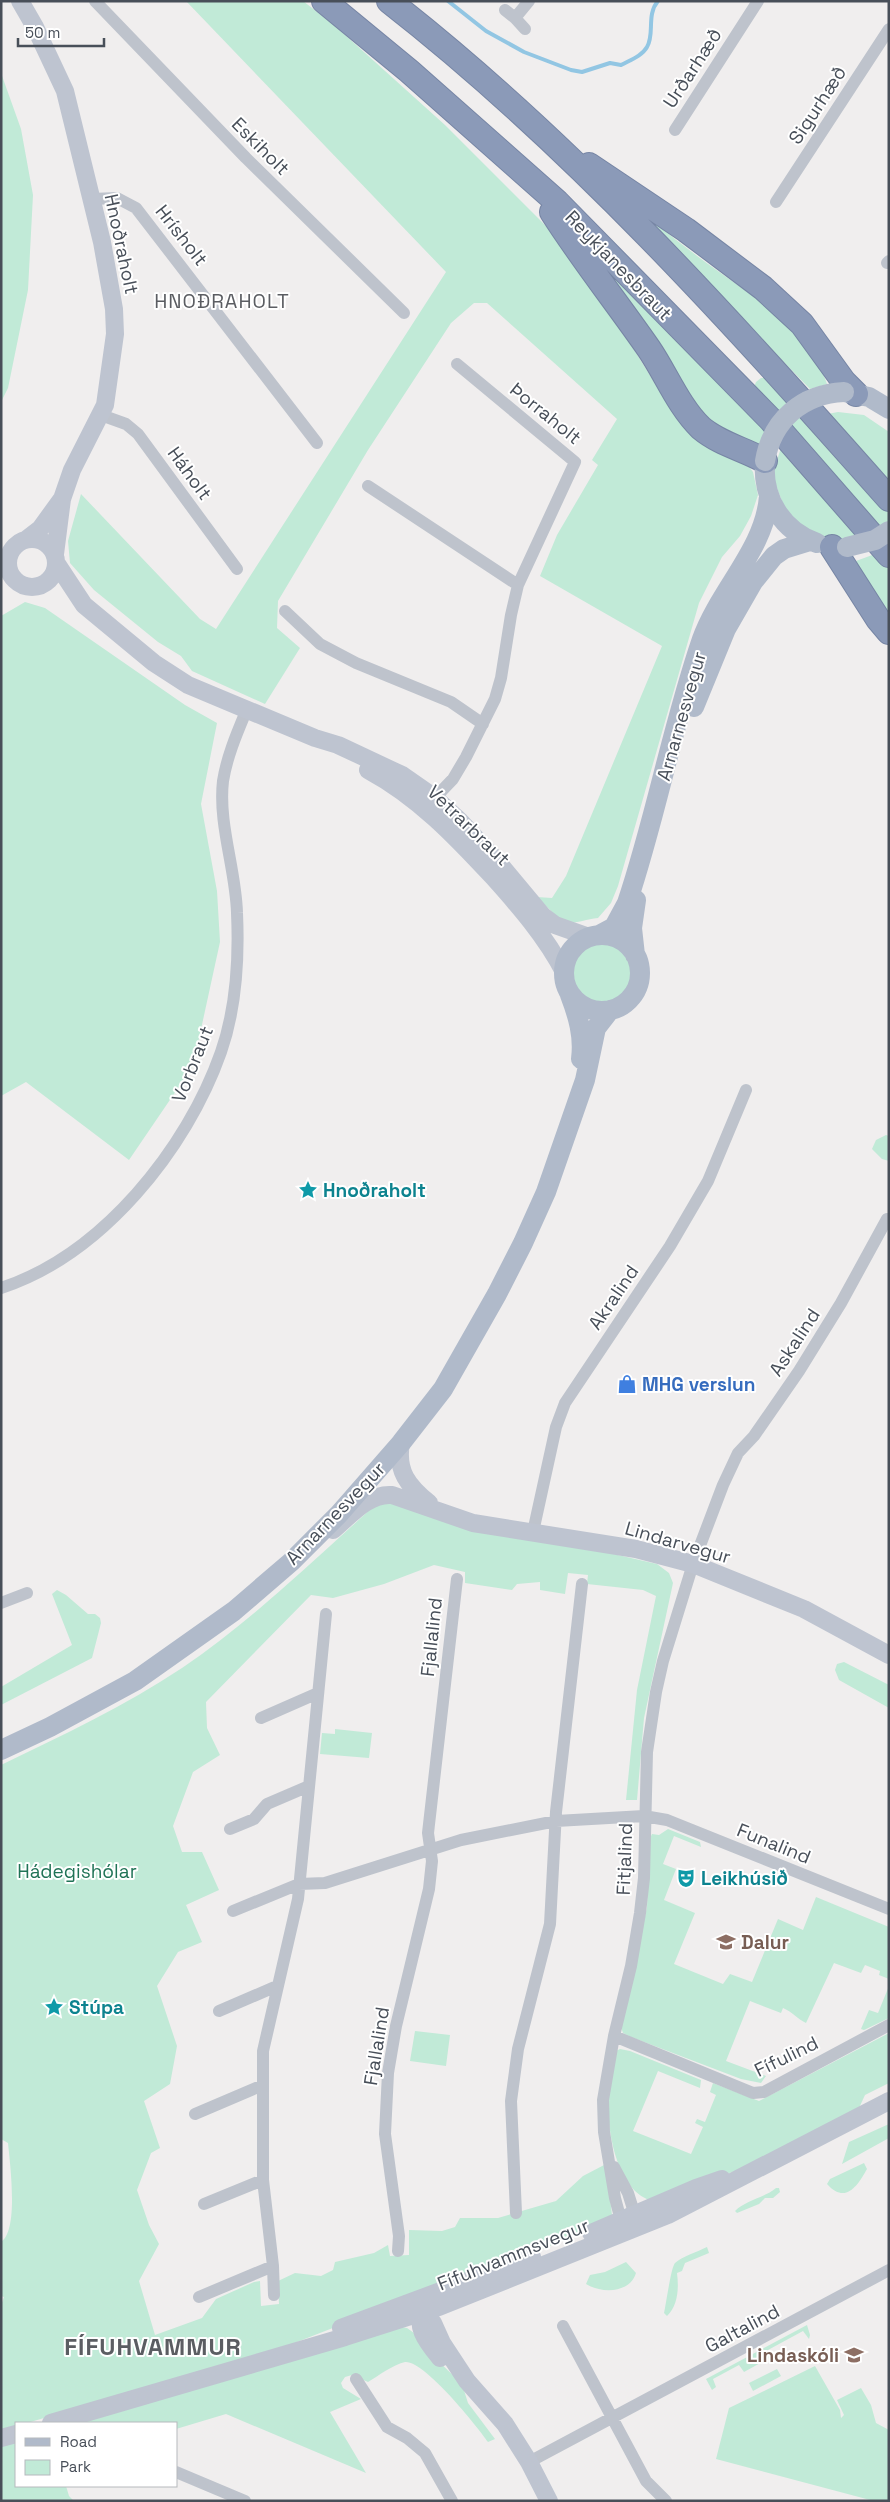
<svg xmlns="http://www.w3.org/2000/svg" width="890" height="2502" font-family="'Space Grotesk',sans-serif">
  <rect width="100%" height="100%" fill="#f0eeee"/>
  <path fill="#c1ead7" d="M186 1H303L334 25 445 125 557 237 602 298 664 398 747 464 753 472 758 495 751 516 740 536 722 557 699 603 618 886 611 903 598 918C586 919 576 924 563 923L537 897 552 898 566 876 662 646 540 576 557 535 598 465 592 460 617 419 487 303H474L451 323 368 450 278 601 277 628 300 648 265 704 192 671 181 656 158 642 94 590 70 563 68 541 81 494 200 619 216 629 446 272Z
    M1 73 21 129 33 195 28 290 8 388 1 402Z
    M615 189C645 215 675 240 708 264 753 297 809 327 827 384L810 389Z
    M579 230 771 423 761 448 734 441 700 414Z
    M761 378H767L889 510V543L754 387 756 382Z
    M838 412 864 415 889 432V486L822 415Z
    M782 445 866 537 838 544 790 522 772 475Z
    M883 551 889 559V623L861 578 856 561Z
    M25 602 45 608 185 705 217 723 201 804 217 891 220 942 193 1066 129 1160 26 1082 1 1096V616Z
    M572 973a30 30 0 1 1 60 0a30 30 0 1 1-60 0Z
    M886 1135 889 1136V1161L882 1159 872 1149 876 1140Z
    M387 1502 657 1564 669 1573 673 1583 644 1718 637 1800H626L637 1690 656 1596 643 1590 587 1584 588 1575 568 1573 565 1594 540 1590V1582L517 1584 512 1590 465 1583V1572L434 1565 384 1584 333 1598 311 1595 206 1702 207 1728 220 1755 193 1772 173 1826 182 1852H202L219 1890 186 1905 202 1942 178 1952 157 1986 177 2046 170 2084 144 2101 160 2148 151 2153 137 2190 149 2225 159 2244 139 2281 155 2335 202 2318 216 2299 254 2282 260 2281 261 2306 279 2304 278 2281 295 2273 321 2276 333 2270 335 2262 374 2253 388 2245 390 2256 409 2255V2230L442 2231 455 2227 460 2218H498L556 2201 583 2176 606 2164 612 2215 601 2224 512 2262 425 2292 279 2349 27 2423H16V2427L1 2431V2305L4 2297 1 2296V2242C19 2231 10 2163 8 2143L1 2139V1765C63 1735 125 1706 182 1668 251 1621 312 1562 374 1506Z
    M57 1590 66 1595 88 1614H95L100 1618 101 1623 92 1658 1 1705V1687L72 1645 52 1594Z
    M844 1662 889 1685V1708L839 1680 835 1670 837 1664Z
    M335 1729 372 1733 369 1758 320 1754 322 1733 335 1734Z
    M668 1829 700 1842 701 1847 674 1836 663 1864 676 1869 664 1900 695 1913 674 1964 723 1984 730 1974 752 1982 778 1919 803 1930 816 1897 889 1927V1979L879 1975 880 1971 865 1965 861 1973 834 1963 806 2023C797 2019 793 2012 783 2008L781 2013 750 2001 726 2061 766 2076 761 2083 741 2079 631 2037 623 2033 621 2027 647 1907 650 1838 652 1834 659 1835Z
    M889 1986V2018L864 2030 861 2029 869 2010 878 2013Z
    M415 2031 450 2035 446 2066 410 2061Z
    M889 2033V2083L865 2095 859 2108 741 2169 650 2200C614 2188 606 2122 608 2090 609 2077 613 2064 616 2051L620 2049 630 2051 701 2080 700 2088 658 2071 633 2131 691 2154 703 2127 695 2123 697 2119 705 2122 716 2095 710 2092 713 2083 759 2101Z
    M889 2124V2138L842 2164 849 2142Z
    M864 2163 867 2169C858 2185 846 2205 827 2184L830 2179Z
    M776 2188H779L780 2192 773 2198H765L759 2204 737 2213 735 2211C746 2200 766 2197 776 2188Z
    M707 2247 709 2253 685 2263 682 2271 677 2273C679 2288 678 2306 667 2316L664 2313C666 2305 671 2267 675 2263 683 2256 697 2252 707 2247Z
    M626 2262 636 2273C630 2293 602 2294 586 2284L590 2275 605 2272Z
    M807 2325 810 2335 809 2339 803 2331 768 2350 771 2357 744 2372 739 2365 713 2379 716 2387 712 2390 706 2379Z
    M396 2326 407 2328 414 2333 432 2355 462 2384 468 2403 495 2439 488 2442C477 2426 424 2360 405 2362 394 2364 378 2376 368 2382L352 2375 345 2377 341 2383 343 2388 361 2399 330 2412 366 2473 226 2414 176 2429V2423H75Z
    M815 2366 840 2410 841 2418 844 2415 837 2400 861 2388 871 2405 876 2423 889 2430V2501H874L716 2459 729 2408Z
    M777 2369 781 2376 753 2391 749 2383Z
    M16 2441V2486H66L69 2496 74 2501H1V2446Z"/>
  <g fill="none" stroke-linecap="round" stroke-linejoin="round">
    <path stroke="#92c6e3" stroke-width="4" d="M448 1 486 31 524 52 571 70 582 72 610 63 621 65C630 60 642 56 647 47 655 34 646 15 658 1"/>
    <g stroke="#7685a4" stroke-width="26">
      <path id="highway" d="M324 1 409 71 557 202 771 420 889 555
        M389 1C575 146 733 323 889 499
        M589 165 686 230 763 288 802 324 844 382 856 394
        M552 212C582 259 617 303 649 349 666 374 679 407 701 428 720 444 744 449 765 461
        M832 547 878 619 889 632"/>
    </g>
    <path stroke="#bec3cc" stroke-width="12" d="M95 1 246 158 404 313
      M505 10 515 18
      M525 29 515 18 529 1
      M675 130 758 1
      M92 199 117 198 136 208 317 443
      M776 202 889 29
      M887 263 889 261
      M101 415 126 424 138 434 237 569
      M368 486 518 585
      M285 611 320 644 356 663 451 702 483 724
      M430 803 453 779 466 757 495 699 501 678 511 615 518 585 575 462 457 364
      M1 1288C102 1255 187 1149 221 1052 236 1009 239 957 237 913 236 870 218 824 223 781 227 756 237 733 247 709
      M533 1532 556 1427 565 1403 670 1246 708 1181 746 1090
      M1 1603 27 1593
      M261 1718 318 1693
      M230 1829 254 1819 267 1804 309 1786
      M233 1911 299 1884 325 1883 461 1840 556 1821 644 1816 667 1820 889 1909
      M219 2011 277 1986
      M614 2036 753 2093 764 2092 889 2025
      M195 2114 263 2085
      M614 2167 628 2193 637 2222
      M204 2204 263 2180
      M516 2213 511 2101 518 2049 550 1924 556 1812 582 1584
      M623 2228 615 2198 604 2132 603 2100 614 2036 631 1966 640 1913 644 1878 647 1752 656 1692 663 1661 693 1564 723 1485 738 1453 754 1436 799 1371 841 1303 887 1219
      M398 2251 399 2236 385 2134 388 2073 396 2026 429 1889 432 1861 428 1833 457 1579
      M274 2295 273 2266 263 2180V2051L298 1899 326 1614
      M199 2297 273 2266
      M563 2326 646 2481 666 2501
      M356 2379 387 2427 407 2438 425 2453 452 2501
      M529 2462 889 2270
      M176 2472 245 2501"/>
    <path stroke="#bec4d0" stroke-width="18" d="M20 1 35 27 65 91 102 242 114 309 115 334 105 405 72 470 62 499 55 554
      M8 563a24 24 0 1 1 48 0a24 24 0 1 1-48 0Z
      M27 539 40 529 61 500
      M57 564 84 605 154 663 188 685 315 738 338 745 402 775 435 798 460 821 498 862 543 916 555 925 589 937
      M368 770C418 797 455 836 493 877 519 906 546 937 564 972
      M401 1443C396 1471 408 1486 429 1503
      M333 1530C350 1516 368 1493 392 1495L473 1523 636 1549 693 1564 804 1609 889 1655
      M591 2233 696 2188 722 2179
      M425 2306C413 2326 427 2342 440 2358
      M415 2308 433 2323 442 2343 467 2381 505 2424 529 2462 549 2501
      M341 2328 532 2257
      M51 2423 345 2337 439 2307 668 2215 889 2101
      M1 2438 16 2434"/>
    <path stroke="#b0baca" stroke-width="20" d="M844 392 869 397 889 409
      M765 461C762 498 782 531 817 543
      M694 707 726 629 753 582 774 556 784 549 810 541
      M599 935 614 927 627 903C656 817 672 726 702 639 720 589 765 549 769 496
      M564 973a38 38 0 1 1 76 0a38 38 0 1 1-76 0Z
      M635 955 632 928 636 900
      M570 995C578 1016 584 1036 581 1059
      M1 1750 50 1727 135 1681 234 1611 291 1562 339 1514 401 1443 443 1389 497 1294 523 1243 546 1192 585 1080 596 1028 610 1010"/>
    <use href="#highway" stroke="#8b9ab8" stroke-width="24"/>
    <path stroke="#b0baca" stroke-width="20" d="M765 461C772 420 802 394 844 392
      M847 547 875 540 889 531"/>
  </g>
  <defs>
    <g id="sight-bare" transform="scale(1.5)"><path d="M0-6L1.8-2.2L6-1.7L2.9 1.2L3.7 5.4L0 3.3L-3.7 5.4L-2.9 1.2L-6-1.7L-1.8-2.2Z" fill="#0f9aa8" stroke="#fff" stroke-width="2.5" paint-order="stroke"/></g>
    <g id="shop-bare" transform="scale(1.5)"><path d="M-5-2.5h2.3a2.7 3.5 0 0 1 5.4 0H5L5.5 6h-11ZM-1.5-2.5h3a1.5 2.3 0 0 0-3 0Z" fill="#3f7fe0" stroke="#fff" stroke-width="2.5" paint-order="stroke"/></g>
    <g id="theatre-bare" transform="scale(1.5)"><path d="M-5-5.5Q0-4 5-5.5V0Q5 5 0 6Q-5 5-5 0ZM-3.3-2.5H-1v1.5H-3.3ZM1-2.5H3.3v1.5H1ZM-2.8 1Q0 5.5 2.8 1Z" fill="#0f9aa8" stroke="#fff" stroke-width="2.5" paint-order="stroke"/></g>
    <g id="school-bare" transform="scale(1.5)"><path d="M0-5L7-2L0 1L-7-2ZM-4 1L0 2.5L4 1V4Q0 6-4 4Z" fill="#8d6e63" stroke="#fff" stroke-width="2.5" paint-order="stroke"/></g>
  </defs>
  <g fill-rule="evenodd">
    <use href="#sight-bare" x="308" y="1190"/>
    <use href="#shop-bare" x="627" y="1384"/>
    <use href="#theatre-bare" x="686" y="1878"/>
    <use href="#school-bare" x="726" y="1942"/>
    <use href="#sight-bare" x="54" y="2007"/>
    <use href="#school-bare" x="854" y="2355"/>
  </g>
  <g text-anchor="middle" stroke-width="4" stroke-linejoin="round" paint-order="stroke">
    <g font-size="19" fill="#484f59" stroke="#fff">
      <text transform="translate(692 68) rotate(-57)" y="7">Urðarhæð</text>
      <text transform="translate(817 105) rotate(-57)" y="7">Sigurhæð</text>
      <text transform="translate(261 146) rotate(45)" y="7">Eskiholt</text>
      <text transform="translate(182 235) rotate(52)" y="7">Hrísholt</text>
      <text transform="translate(122 244) rotate(78)" y="7">Hnoðraholt</text>
      <text transform="translate(619 265) rotate(46)" y="7">Reykjanesbraut</text>
      <text transform="translate(546 413) rotate(39)" y="7">Þorraholt</text>
      <text transform="translate(190 473) rotate(54)" y="7">Háholt</text>
      <text transform="translate(681 716) rotate(-74)" y="7">Arnarnesvegur</text>
      <text transform="translate(469 825) rotate(44)" y="7">Vetrarbraut</text>
      <text transform="translate(192 1064) rotate(-68)" y="7">Vorbraut</text>
      <text transform="translate(613 1297) rotate(-56)" y="7">Akralind</text>
      <text transform="translate(794 1342) rotate(-57)" y="7">Askalind</text>
      <text transform="translate(335 1513) rotate(-46)" y="7">Arnarnesvegur</text>
      <text transform="translate(678 1542) rotate(16)" y="7">Lindarvegur</text>
      <text transform="translate(431 1637) rotate(-84)" y="7">Fjallalind</text>
      <text transform="translate(774 1843) rotate(22)" y="7">Funalind</text>
      <text transform="translate(624 1859) rotate(-88)" y="7">Fitjalind</text>
      <text transform="translate(376 2046) rotate(-81)" y="7">Fjallalind</text>
      <text transform="translate(786 2056) rotate(-26)" y="7">Fífulind</text>
      <text transform="translate(513 2254) rotate(-22)" y="7">Fífuhvammsvegur</text>
      <text transform="translate(742 2328) rotate(-28)" y="7">Galtalind</text>
    </g>
    <g font-size="19" font-weight="bold" fill="#0d838f" stroke="#fff" text-anchor="start">
      <text x="323" y="1197">Hnoðraholt</text>
      <text x="701" y="1885">Leikhúsið</text>
      <text x="69" y="2014">Stúpa</text>
    </g>
    <g font-size="19" font-weight="bold" fill="#366cbe" stroke="#fff" text-anchor="start">
      <text x="642" y="1391">MHG verslun</text>
    </g>
    <g font-size="19" fill="#207356" stroke="#fff">
      <text x="77" y="1878">Hádegishólar</text>
    </g>
    <g font-size="19" font-weight="bold" fill="#785e54" stroke="#fff" text-anchor="start">
      <text x="741" y="1949">Dalur</text>
      <text x="839" y="2362" text-anchor="end">Lindaskóli</text>
    </g>
    <g font-size="20" letter-spacing="1" fill="#5b5d62" stroke="#fff">
      <text x="222" y="308">HNOÐRAHOLT</text>
    </g>
    <g font-size="24" font-weight="bold" letter-spacing="1" fill="#5b5d62" stroke="#fff">
      <text x="153" y="2355">FÍFUHVAMMUR</text>
    </g>
  </g>
  <rect width="890" height="2502" fill="none" stroke="#484f59" stroke-width="5"/>
  <rect x="15" y="2422" width="162" height="65" fill="#ffffff" stroke="#b6b9bd"/>
  <rect x="25" y="2438" width="25" height="8" fill="#b0baca" stroke="#b6b9bd"/>
  <text x="60" y="2447" font-size="15" fill="#484f59">Road</text>
  <rect x="25" y="2460" width="25" height="15" fill="#c1ead7" stroke="#b6b9bd"/>
  <text x="60" y="2472" font-size="15" fill="#484f59">Park</text>
  <path d="M18 38v8h86v-8" fill="none" stroke="#484f59" stroke-width="2.5"/>
  <text x="25" y="38" font-size="15" fill="#484f59" stroke="#ffffff" stroke-width="4" paint-order="stroke">50 m</text>
</svg>
